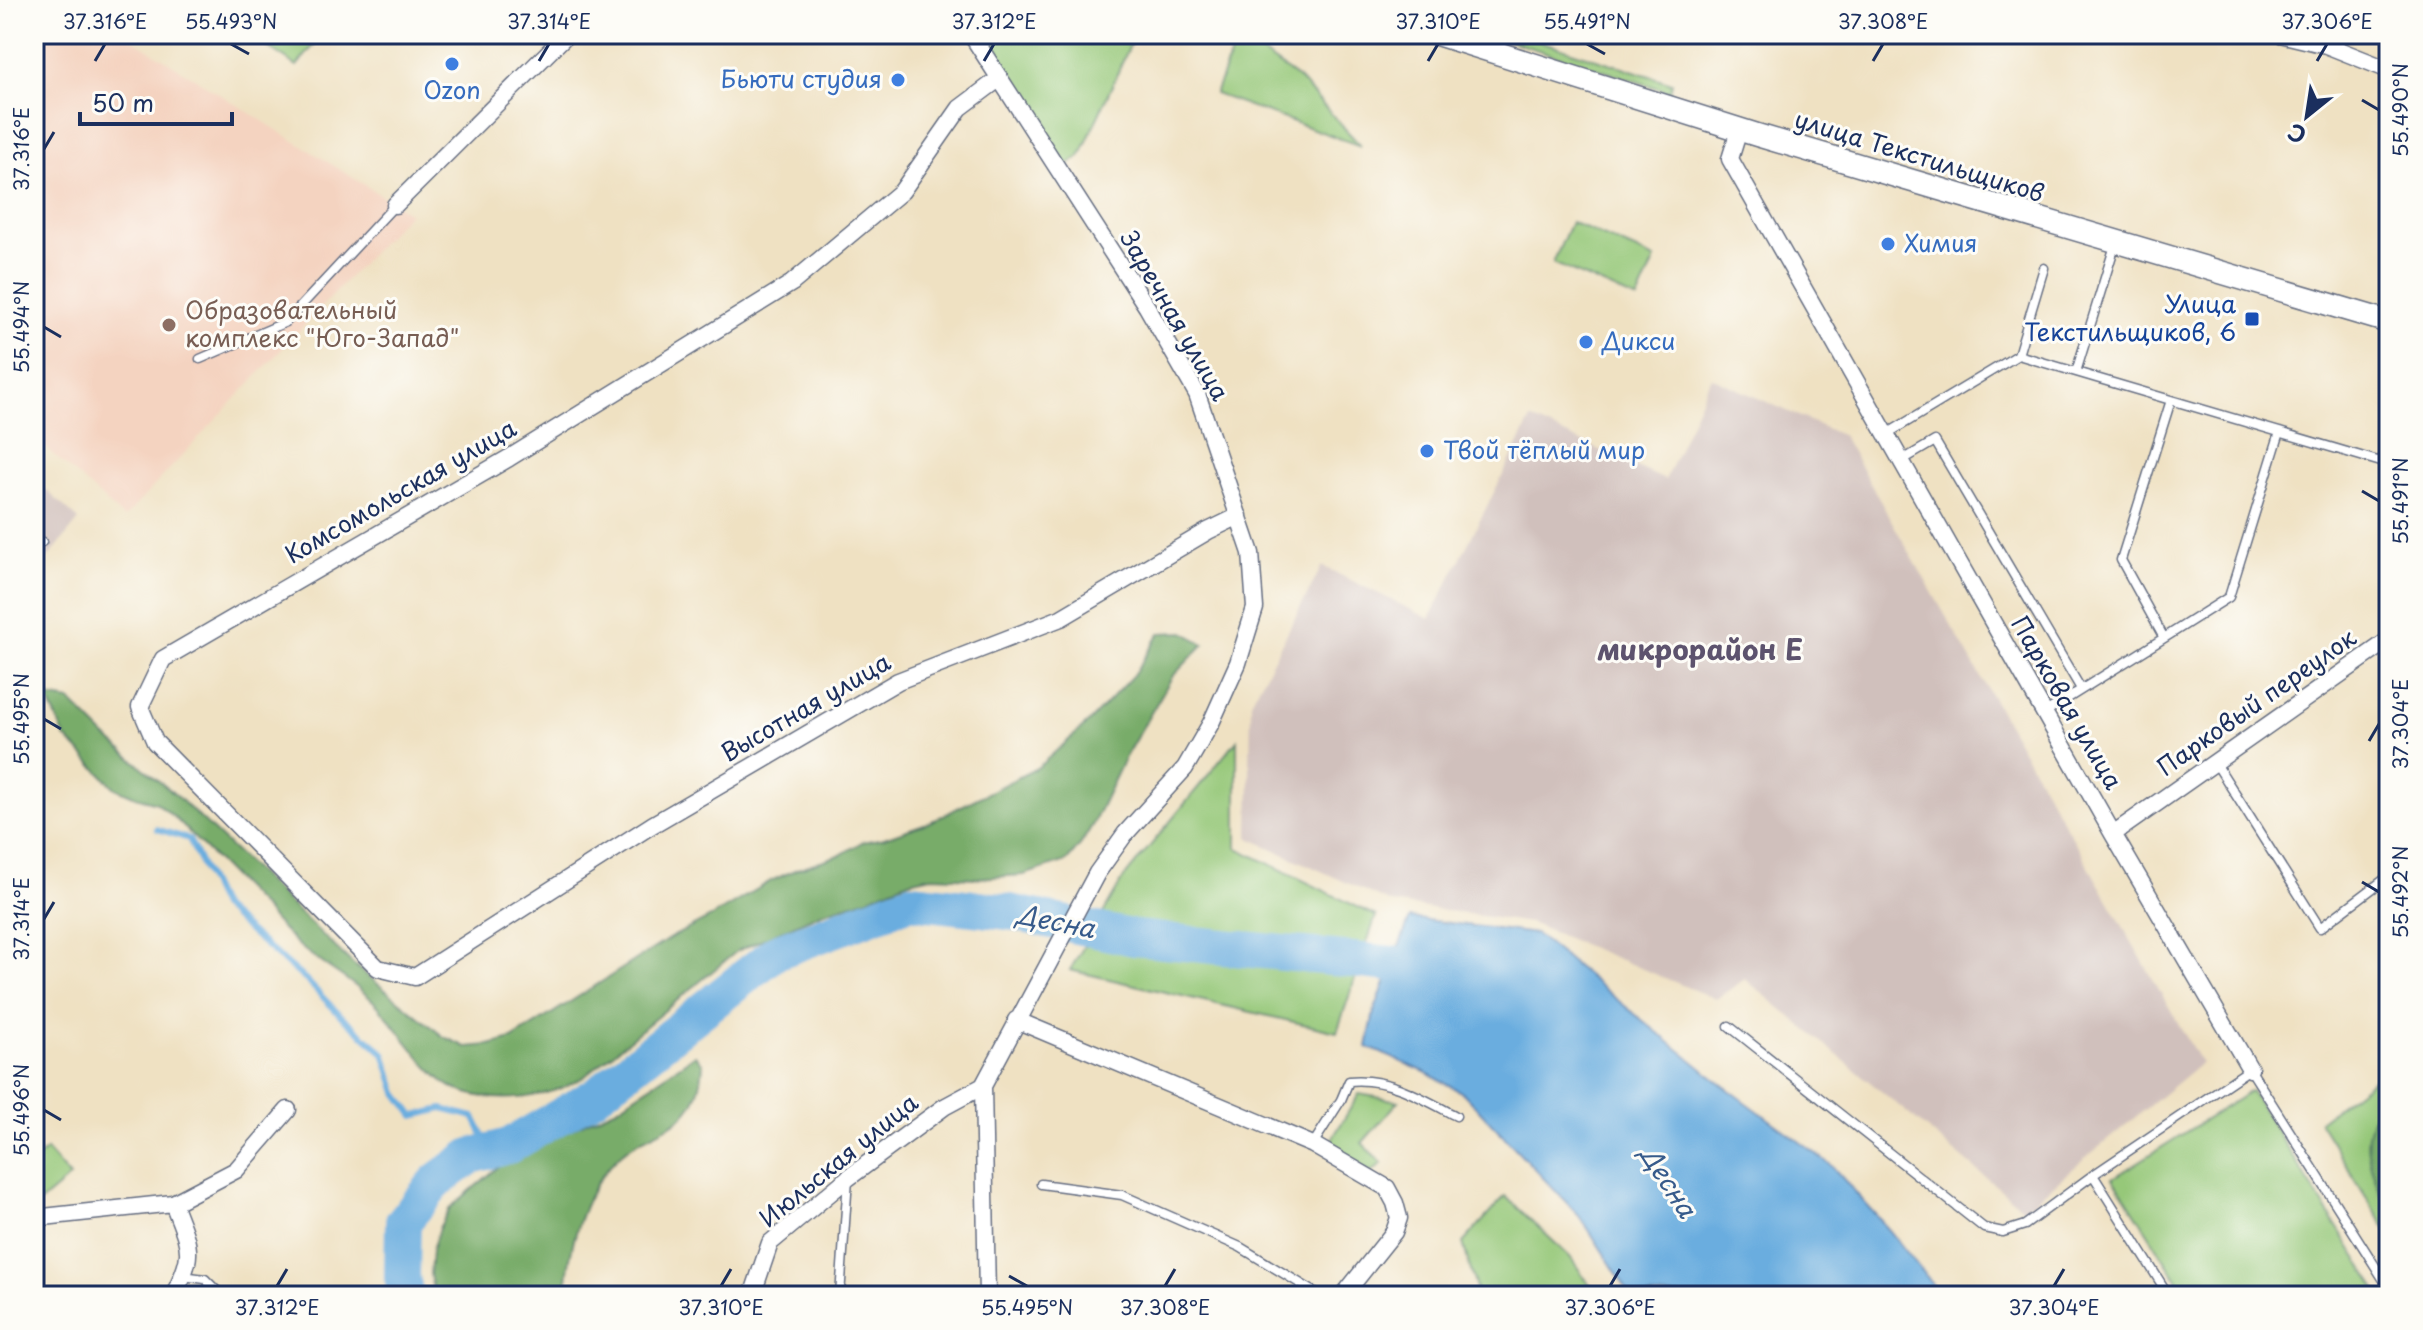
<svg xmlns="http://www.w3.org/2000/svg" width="2423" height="1330" font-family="'Playpen Sans',sans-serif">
  <rect width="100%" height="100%" fill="#fdfcf7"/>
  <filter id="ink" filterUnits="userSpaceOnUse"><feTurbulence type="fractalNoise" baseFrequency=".0125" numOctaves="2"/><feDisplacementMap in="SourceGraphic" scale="16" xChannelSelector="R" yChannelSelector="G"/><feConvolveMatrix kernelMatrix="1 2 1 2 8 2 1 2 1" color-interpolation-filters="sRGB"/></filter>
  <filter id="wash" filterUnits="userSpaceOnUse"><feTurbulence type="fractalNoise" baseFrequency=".006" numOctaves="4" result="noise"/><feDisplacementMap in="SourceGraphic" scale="32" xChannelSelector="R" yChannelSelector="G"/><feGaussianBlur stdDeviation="1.8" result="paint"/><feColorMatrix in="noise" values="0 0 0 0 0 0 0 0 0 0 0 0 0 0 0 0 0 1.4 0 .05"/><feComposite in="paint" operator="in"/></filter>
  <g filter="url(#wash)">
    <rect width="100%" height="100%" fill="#efe1c2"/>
    <path fill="#f4d3c0" d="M34 34H124L409 213 124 518 34 437Z"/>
    <path fill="#d0c0bc" d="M1711 377 1843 436 2201 1063 2024 1209 1745 979 1716 999 1530 923 1391 903 1249 838 1251 702 1322 566 1430 619 1531 419 1665 480Z
      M34 479 79 520 34 575Z"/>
    <path fill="#96c879" stroke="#587c6c" stroke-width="2" d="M248 34H323L297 66Z
      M978 34H1135L1080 157 1063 167Z
      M1488 34H1518L1672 83 1670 92Z
      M1238 36 1299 79 1361 146 1215 94Z
      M1571 222 1655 259 1637 300 1553 263Z
      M1237 740V848L1376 916 1337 1032 1070 970 1123 879Z
      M2389 1067V1234L2319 1121Z
      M2251 1091 2381 1296H2188L2113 1178Z
      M1359 1094 1399 1101 1362 1143 1382 1163 1371 1173 1328 1146Z
      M46 1150 70 1177 38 1204 34 1200V1161Z
      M1505 1196 1570 1257 1598 1296H1478L1463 1243Z"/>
    <path fill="#78ac69" stroke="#4a6e64" stroke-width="2" d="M1184 632 1204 644 1172 677 1124 759 1093 824 1081 844 1067 861 1024 875 977 878 932 876 909 881 866 899 821 913 737 951 584 1077C547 1099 497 1106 455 1089 429 1078 395 1021 372 1000 351 980 326 967 303 949 288 937 274 920 260 905 232 876 203 847 175 818L157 803 136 797 115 788 65 737 47 697 70 701 105 736 178 797 353 964 444 1037 466 1047 489 1045 512 1039 670 938 711 917 771 881 797 869 842 854 862 842 884 838 930 822 1037 768 1088 723 1135 673 1160 633Z
      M695 1055 703 1064C699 1138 649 1121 612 1163 581 1197 568 1250 566 1295L556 1292 553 1296H434L430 1274 432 1250 439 1228 450 1208 511 1156 617 1108Z
      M2389 1092V1209C2367 1166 2354 1132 2389 1092Z"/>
    <path fill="#6aaddf" stroke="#426e9e" stroke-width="2" d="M1410 918 1536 934 1720 1083 1830 1164 1890 1231 1941 1296H1631L1582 1219 1463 1093 1425 1072 1367 1047 1374 1012Z"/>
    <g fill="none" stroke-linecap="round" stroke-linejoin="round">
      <path stroke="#6aaddf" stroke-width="6" d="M157 829 189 839 221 907 308 982 340 1015 384 1053 397 1093 414 1116 442 1109 474 1117 491 1151"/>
      <path stroke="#6aaddf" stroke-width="36" d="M406 1296 402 1277 403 1222 437 1181 471 1156 509 1146 596 1095 776 952 911 901 1009 912 1135 938 1392 964 1435 988"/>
    </g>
  </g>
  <g filter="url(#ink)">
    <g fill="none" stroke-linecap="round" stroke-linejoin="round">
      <g stroke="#656d81" stroke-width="11">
        <path id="service" d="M2116 242 2076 372 2381 462 2389 435
          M2018 355 2044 268
          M200 359 286 322 395 205
          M2171 400 2121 560 2164 638 2229 597 2280 432
          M1885 435 2018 355 2076 372
          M1901 461 1935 441 2081 689
          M34 535 42 542
          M2044 713 2164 638
          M2215 762 2320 928 2389 876
          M1729 1026 1984 1228 2003 1232 2025 1225 2093 1175
          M1313 1144 1341 1100 1349 1081C1388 1077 1422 1098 1456 1116
          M1041 1184 1122 1195 1240 1247 1321 1296
          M183 1276 205 1279 222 1296
          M840 1296 848 1179
          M2169 1296 2093 1175 2250 1069 2389 1288"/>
      </g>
      <g stroke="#656d81" stroke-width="19">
        <path id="minor" d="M971 34 1147 307 1197 394 1251 553 1255 608 1238 663 1211 723 1185 768 1125 834 1097 873 983 1086 987 1296
          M2280 34 2326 45 2389 70
          M1000 78 960 108 902 191 792 283 509 458 163 659 140 707 155 742 378 968 415 977 652 825 898 681 1061 618 1208 531 1239 516
          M1739 130 1730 159 2113 834 2250 1069
          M395 205 567 34
          M2113 834 2389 640
          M1016 1020 1313 1145 1387 1188 1395 1203 1399 1218 1394 1232 1343 1296
          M173 1203 236 1170 288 1110
          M34 1218 173 1203C190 1248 196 1252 173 1296
          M752 1296 770 1243 848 1178 944 1107 983 1086"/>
      </g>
      <g stroke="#656d81" stroke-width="25">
        <path id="secondary" d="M1437 34 1757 135 2389 322"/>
      </g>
      <use href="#service" stroke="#fff" stroke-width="8"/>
      <use href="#minor" stroke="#fff" stroke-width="16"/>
      <use href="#secondary" stroke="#fff" stroke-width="22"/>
    </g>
  </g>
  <path fill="none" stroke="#1b2f5e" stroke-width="3" d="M231 44 249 54M1587 44 1605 54M95 61 105 44M539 61 549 44M984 61 994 44M1428 61 1438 44M1873 61 1883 44M2317 61 2327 44M2362 100 2379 110M44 149 54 132M44 327 61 337M2362 491 2379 501M44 719 61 729M2369 741 2379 724M2362 882 2379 892M44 919 54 902M44 1110 61 1120M1009 1276 1027 1286M277 1286 287 1269M721 1286 731 1269M1165 1286 1175 1269M1610 1286 1620 1269M2054 1286 2064 1269"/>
  <g fill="#3f7fe0" stroke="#fdfcf7" stroke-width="3">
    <circle cx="452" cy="64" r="8"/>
    <circle cx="898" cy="80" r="8"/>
    <circle cx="1888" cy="244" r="8"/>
    <circle cx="1586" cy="342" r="8"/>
    <circle cx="1427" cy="451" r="8"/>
  </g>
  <rect fill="#1a4fb4" stroke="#fdfcf7" stroke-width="3" x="2244" y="311" width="16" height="16" rx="4"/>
  <circle fill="#8d6e63" stroke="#fdfcf7" stroke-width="3" cx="169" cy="325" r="8"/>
  <g text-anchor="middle" stroke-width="6" stroke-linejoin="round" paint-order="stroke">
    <g font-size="24" fill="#366cbe" stroke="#fdfcf7" text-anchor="start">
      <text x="882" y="88" text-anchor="end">Бьюти студия</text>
      <text x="452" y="99" text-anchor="middle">Ozon</text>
      <text x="1904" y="252">Химия</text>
      <text x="1602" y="350">Дикси</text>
      <text x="1443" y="459">Твой тёплый мир</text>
    </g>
    <g font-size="24" fill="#1b2f5e" stroke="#fdfcf7">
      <text transform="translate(1919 157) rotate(17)" y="8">улица Текстильщиков</text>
      <text transform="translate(1174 316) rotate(60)" y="8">Заречная улица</text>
      <text transform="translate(401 492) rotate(-30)" y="8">Комсомольская улица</text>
      <text transform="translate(2066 703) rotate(60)" y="8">Парковая улица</text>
      <text transform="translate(2257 703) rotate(-35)" y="8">Парковый переулок</text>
      <text transform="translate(806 708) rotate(-30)" y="8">Высотная улица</text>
      <text transform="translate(839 1161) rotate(-39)" y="8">Июльская улица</text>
    </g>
    <g font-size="24" fill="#164399" stroke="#fdfcf7" text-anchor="end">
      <text x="2236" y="313">Улица<tspan x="2236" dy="28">Текстильщиков, 6</tspan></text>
    </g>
    <g font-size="24" fill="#785e54" stroke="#fdfcf7" text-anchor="start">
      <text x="185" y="319">Образовательный<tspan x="185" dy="28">комплекс "Юго-Запад"</tspan></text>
    </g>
    <g font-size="26" font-style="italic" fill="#375b8b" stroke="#fdfcf7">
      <text transform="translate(1056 922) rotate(11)" y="9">Десна</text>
      <text transform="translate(1668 1182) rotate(57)" y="9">Десна</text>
    </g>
    <g font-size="28" font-weight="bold" fill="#5d536e" stroke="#fdfcf7">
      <text x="1700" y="660">микрорайон Е</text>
    </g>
  </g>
  <rect width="2423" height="1330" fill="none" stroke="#fdfcf7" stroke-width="88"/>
  <g transform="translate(2307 116) rotate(210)" stroke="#fdfcf7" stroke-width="6" paint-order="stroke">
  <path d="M0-6L14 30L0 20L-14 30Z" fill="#1b2f5e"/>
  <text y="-12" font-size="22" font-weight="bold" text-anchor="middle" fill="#1b2f5e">С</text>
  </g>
  <path d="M80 112v12h152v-12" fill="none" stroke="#1b2f5e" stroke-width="4"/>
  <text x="92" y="112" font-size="24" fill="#1b2f5e" stroke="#fdfcf7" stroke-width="6" paint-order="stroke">50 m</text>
  <rect x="44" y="44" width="2335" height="1242" fill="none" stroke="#1b2f5e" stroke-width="3"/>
  <g font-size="20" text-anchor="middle" fill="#1b2f5e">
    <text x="105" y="29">37.316°E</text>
    <text x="231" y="29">55.493°N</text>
    <text x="549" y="29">37.314°E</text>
    <text x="994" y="29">37.312°E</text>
    <text x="1438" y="29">37.310°E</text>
    <text x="1587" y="29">55.491°N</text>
    <text x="1883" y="29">37.308°E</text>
    <text x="2327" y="29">37.306°E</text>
    <text transform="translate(2401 110) rotate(-90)" y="7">55.490°N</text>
    <text transform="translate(22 149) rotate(-90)" y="7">37.316°E</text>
    <text transform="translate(22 327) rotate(-90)" y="7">55.494°N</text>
    <text transform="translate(2401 501) rotate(-90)" y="7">55.491°N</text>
    <text transform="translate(22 719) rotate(-90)" y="7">55.495°N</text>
    <text transform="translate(2401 724) rotate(-90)" y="7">37.304°E</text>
    <text transform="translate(2401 892) rotate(-90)" y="7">55.492°N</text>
    <text transform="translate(22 919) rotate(-90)" y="7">37.314°E</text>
    <text transform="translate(22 1110) rotate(-90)" y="7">55.496°N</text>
    <text x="277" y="1315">37.312°E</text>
    <text x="721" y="1315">37.310°E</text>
    <text x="1027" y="1315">55.495°N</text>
    <text x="1165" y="1315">37.308°E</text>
    <text x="1610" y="1315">37.306°E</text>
    <text x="2054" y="1315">37.304°E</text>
  </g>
</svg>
